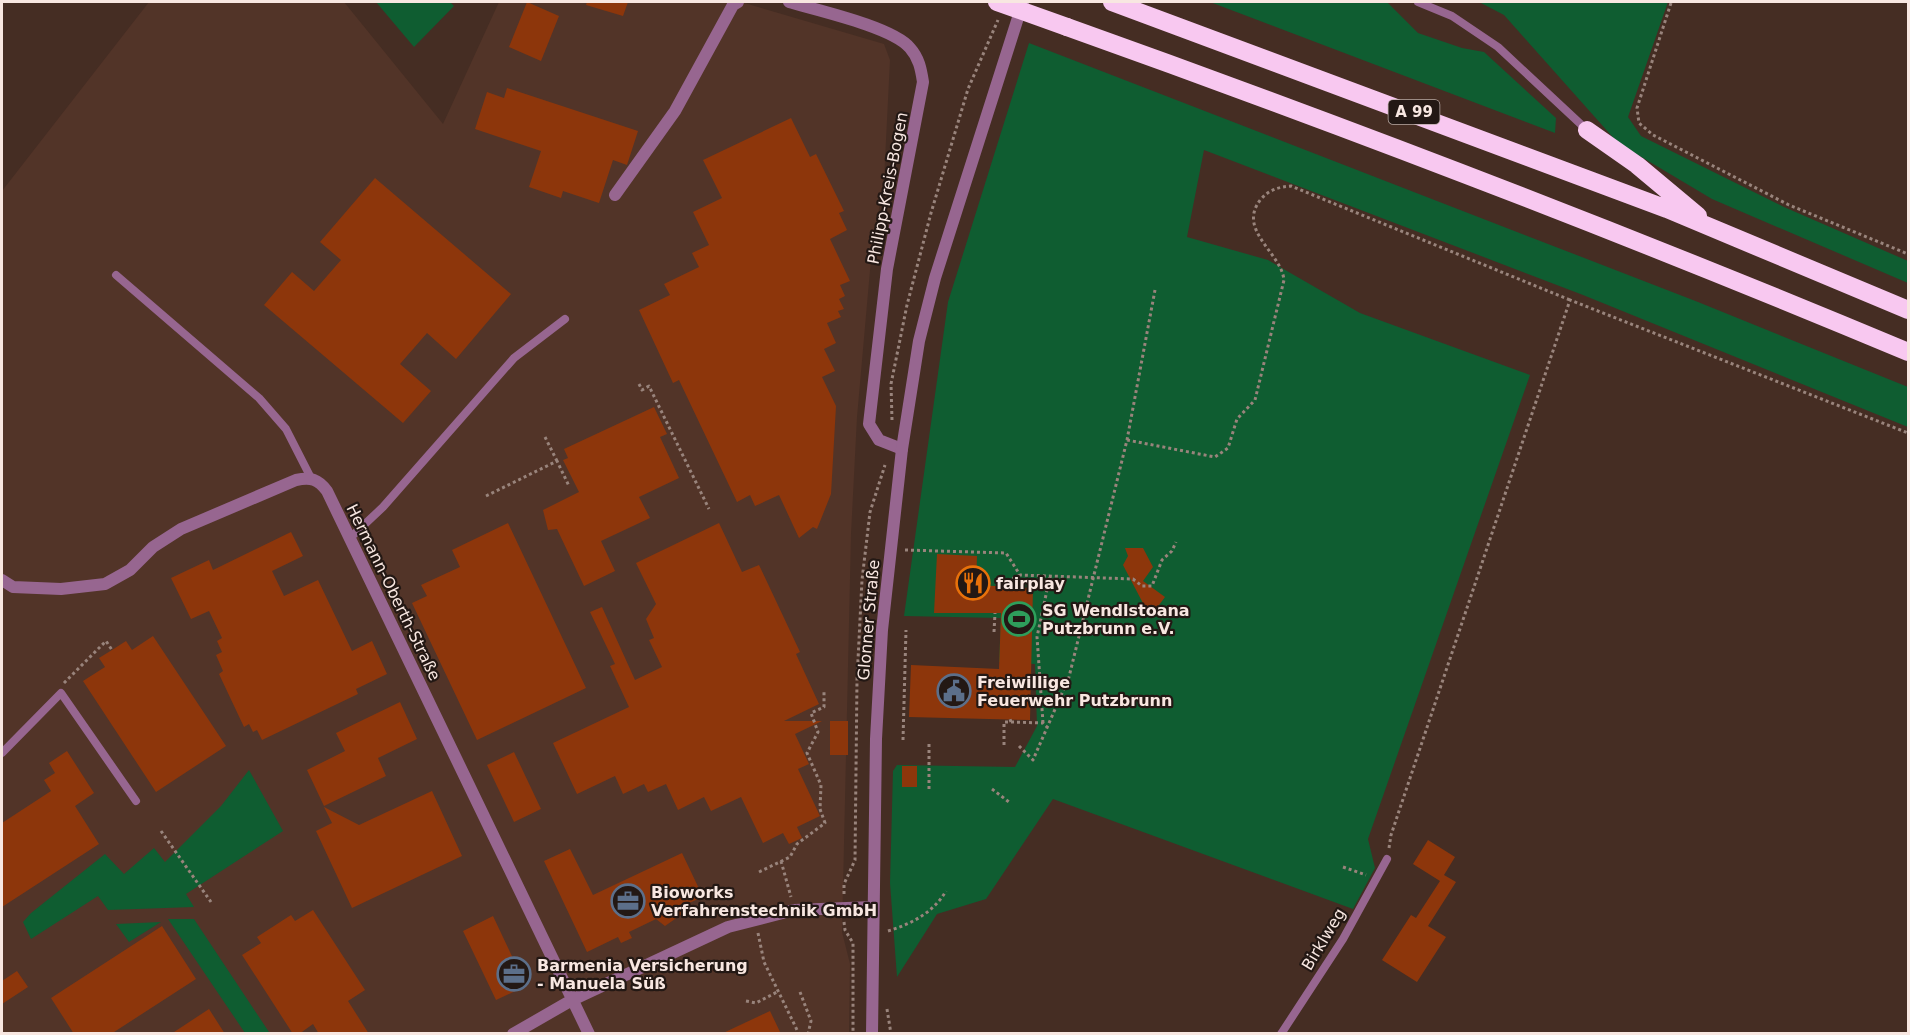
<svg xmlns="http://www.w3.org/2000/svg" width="1910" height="1035" font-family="'DejaVu Sans',sans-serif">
  <rect width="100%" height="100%" fill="#452d23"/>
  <path fill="#523428" d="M149 2H344L443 124 499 2H741L884 44 890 60 884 180 872 248 857 417 851 534 842 932 850 964 849 1033H2V191Z"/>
  <path fill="#0f5d31" d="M376 2H450L454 6 414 47Z
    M1210 2H1387L1418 33 1462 48 1484 52 1556 118 1555 133Z
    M1479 2H1668L1628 117 1641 136 1784 207 1908 261V283L1712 199 1618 143 1504 15Z
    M1029 43 1698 302 1908 387V427L1583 295 1204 150 1187 237 1268 260 1360 313 1530 375 1368 839 1375 868 1353 909 1053 799 986 899 937 914 897 977 890 883 893 771 897 765 1015 767 1037 726 1035 664 999 662 1001 618 904 616 948 302Z
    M249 770 283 831 186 894 194 907 108 910 98 896 31 939 23 922 31 913 105 854 124 874 154 848 165 862 221 806Z
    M168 919H194L269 1032 245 1033Z
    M161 922 129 942 116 924Z"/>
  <path fill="#8d360b" d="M527 2 559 16 541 61 509 47Z
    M587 2H628L623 16 586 5Z
    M507 88 638 131 627 165 613 160 599 203 563 191 561 198 529 187 541 151 475 129 487 92 504 98Z
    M791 118 810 157 816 154 844 211 839 213 847 230 830 239 850 281 840 285 845 296 839 299 844 309 838 311 841 317 827 323 836 343 824 349 835 371 822 377 836 406 831 494 817 529 813 527 799 538 779 495 755 506 750 495 737 502 679 380 673 383 639 310 670 295 664 284 699 267 692 253 709 245 693 212 722 198 703 160Z
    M375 178 511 294 456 359 427 333 400 364 431 391 403 423 264 305 292 272 314 291 341 260 320 242Z
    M654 407 667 434 660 437 679 478 639 497 650 518 601 541 615 571 584 586 557 529 548 530 543 510 579 492 563 460 568 458 564 449Z
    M508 523 586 688 477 740 412 603 427 596 421 585 460 567 452 550Z
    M719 523 742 572 759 565 800 652 796 654 819 704 784 721H822L795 734 809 764 798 769 820 816 797 827 802 838 789 844 783 833 763 843 741 797 711 811 704 797 678 810 666 784 648 792 644 784 623 794 615 776 577 794 553 743 629 707 610 666 615 664 590 612 602 607 635 680 662 667 649 640 654 638 646 619 656 604 636 563Z
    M291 532 303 556 272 571 284 596 318 580 352 651 372 641 387 674 356 689 358 694 262 740 257 730 253 732 249 724 244 727 219 674 223 671 216 655 222 652 217 641 222 638 209 611 191 619 171 578 209 560 213 570Z
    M1125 548H1143L1153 567 1143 581 1165 597 1156 609H1146L1123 565 1128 556Z
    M937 554 977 556 976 585 1033 588 1030 720 909 717 911 665 999 669 1001 613H934Z
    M153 636 226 746 156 792 83 681 105 667 99 658 112 650 126 641 132 650Z
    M400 702 417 739 378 758 386 776 324 806 307 770 345 751 336 733Z
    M830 721H848V755H830Z
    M67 751 94 793 75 806 99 844 2 907V823L51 791 44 780 55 773 49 763Z
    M514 752 541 809 514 822 487 765Z
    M902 766H917V787H902Z
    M432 791 462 856 352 908 316 831 332 823 324 807 359 825Z
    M1428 840 1455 857 1444 875 1456 882 1428 926 1446 937 1417 982 1382 960 1411 915 1416 918 1440 881 1413 864Z
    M570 849 593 895 682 853 703 897 682 906 685 912 665 926 656 919 629 932 632 938 621 943 618 937 587 952 544 861Z
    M313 910 365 990 348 1001 369 1034H319L313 1024 299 1034H293L242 955 261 943 257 937 291 915 295 921Z
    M493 916 526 986 496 1000 463 931Z
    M162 926 196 979 111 1034H74L51 998Z
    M17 971 28 987 2 1004V981Z
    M209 1009 225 1034H171Z
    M770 1011 781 1034H721Z"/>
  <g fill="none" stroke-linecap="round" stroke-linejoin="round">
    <path stroke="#99847c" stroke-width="3" stroke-dasharray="3 3" stroke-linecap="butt" d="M1671 3 1637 108 1639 123 1653 135 1789 205 1908 254
      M639 384 642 390 649 386 709 509
      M892 420 891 384 907 305 931 213 968 89 998 20
      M545 437 557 461
      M1127 440 1215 457 1228 448 1237 419 1255 400 1284 280C1281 252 1236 230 1261 199 1269 190 1278 187 1291 186L1570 300
      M486 496 557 461 569 486
      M905 550 1006 553 1020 575 1133 579 1142 586H1152L1162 560 1172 551 1176 542
      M996 586 1020 575
      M994 632 995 613
      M64 683 106 641 112 650
      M1011 722 1043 723 1048 728
      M1043 723 1037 637 1050 576
      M903 740 906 630
      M1004 745V722H1011L1010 719
      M1019 746 1033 760 1069 677 1127 440 1155 290
      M929 789V742
      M992 789 1009 802
      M161 831 211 902
      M1389 848 1391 835 1570 300 1908 433
      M781 861 791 897
      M1343 867 1366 875
      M759 872 790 857 797 844 825 823 820 809 821 785 807 753 818 732 811 713 824 707V691
      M844 894V884L855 860 857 680 862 580 870 512 885 465
      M844 922 845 930 853 943V1034
      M888 931C911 924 933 913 946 891
      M758 933 764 962 799 1034
      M800 992 811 1021 808 1034
      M746 1001 756 1003 777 992
      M887 1009 891 1034"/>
    <path stroke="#976690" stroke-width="8" d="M1418 2 1452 16 1498 47 1587 130
      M116 275 259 398 286 429 311 478
      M350 538 383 507 514 358 565 319
      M2 753 61 693 136 801
      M1281 1034 1343 939 1387 859"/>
    <path stroke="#976690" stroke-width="12" d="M789 2C816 10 893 27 910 48 919 58 921 69 923 82L887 269 869 424 879 440 902 449
      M615 195 675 111 733 5 738 2
      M2 580 13 587 61 589 105 584 130 570 153 547 181 529 296 480C311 477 318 479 327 491L589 1034
      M513 1034 572 1000 728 927 794 910 873 907"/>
    <path stroke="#976690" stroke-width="12" d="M872 1034 876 739 882 630 902 449 919 341 935 278 1023 2"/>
    <path stroke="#f8c8f0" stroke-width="18" d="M1112 2 1667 209 1908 310
      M1067 27C1350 128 1631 236 1908 352
      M1587 130 1637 165 1698 216"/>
    <path stroke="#f8c8f0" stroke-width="18" d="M997 2 1067 27"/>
  </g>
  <defs>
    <g id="restaurant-ring" transform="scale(1.725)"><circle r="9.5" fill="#231814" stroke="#e8710a" stroke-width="1.5"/><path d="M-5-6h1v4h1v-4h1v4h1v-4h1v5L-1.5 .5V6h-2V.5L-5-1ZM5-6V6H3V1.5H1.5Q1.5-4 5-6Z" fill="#e8710a"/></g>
    <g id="stadium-ring" transform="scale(1.725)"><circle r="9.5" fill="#231814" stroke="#2e9e5b" stroke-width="1.5"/><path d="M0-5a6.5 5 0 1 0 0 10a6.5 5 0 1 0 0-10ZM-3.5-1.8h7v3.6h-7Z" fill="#2e9e5b"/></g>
    <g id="civic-ring" transform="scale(1.725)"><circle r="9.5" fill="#231814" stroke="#5c6f8a" stroke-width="1.5"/><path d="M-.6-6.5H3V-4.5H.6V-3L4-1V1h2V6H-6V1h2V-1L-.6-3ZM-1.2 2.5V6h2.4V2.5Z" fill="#5c6f8a"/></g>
    <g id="office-ring" transform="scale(1.725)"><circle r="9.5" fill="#231814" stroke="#5c6f8a" stroke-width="1.5"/><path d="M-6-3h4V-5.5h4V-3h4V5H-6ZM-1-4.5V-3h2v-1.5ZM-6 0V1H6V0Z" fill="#5c6f8a"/></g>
  </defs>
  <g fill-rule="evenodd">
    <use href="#restaurant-ring" x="973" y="583"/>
    <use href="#stadium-ring" x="1019" y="619"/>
    <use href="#civic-ring" x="954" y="691"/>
    <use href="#office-ring" x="628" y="901"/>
    <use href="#office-ring" x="514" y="974"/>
  </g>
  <g text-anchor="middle" stroke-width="4.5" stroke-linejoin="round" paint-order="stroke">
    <rect fill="#231814" stroke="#b8a9a4" stroke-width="1.5" x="1388.5" y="100" width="51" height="24" rx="4.5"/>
    <g font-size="15" font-weight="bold" fill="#f8e7e1">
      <text x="1414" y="117">A 99</text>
    </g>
    <g font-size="16" fill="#f8e7e1" stroke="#231814">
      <text transform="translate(887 188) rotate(-79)" y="6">Philipp-Kreis-Bogen</text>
      <text transform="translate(394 592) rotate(64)" y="6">Hermann-Oberth-Straße</text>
      <text transform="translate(868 620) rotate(-85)" y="6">Glonner Straße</text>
      <text transform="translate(1323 939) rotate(-59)" y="6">Birklweg</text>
    </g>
    <g font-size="16" font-weight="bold" fill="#f8e7e1" stroke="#231814" text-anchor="start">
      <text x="996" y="589">fairplay</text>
      <text x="1042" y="616">SG Wendlstoana<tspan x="1042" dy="18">Putzbrunn e.V.</tspan></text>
      <text x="977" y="688">Freiwillige<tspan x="977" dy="18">Feuerwehr Putzbrunn</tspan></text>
      <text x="651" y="898">Bioworks<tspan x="651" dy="18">Verfahrenstechnik GmbH</tspan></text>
      <text x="537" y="971">Barmenia Versicherung<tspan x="537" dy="18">- Manuela Süß</tspan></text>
    </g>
  </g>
  <rect width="1910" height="1035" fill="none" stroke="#f8e7e1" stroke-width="6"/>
</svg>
